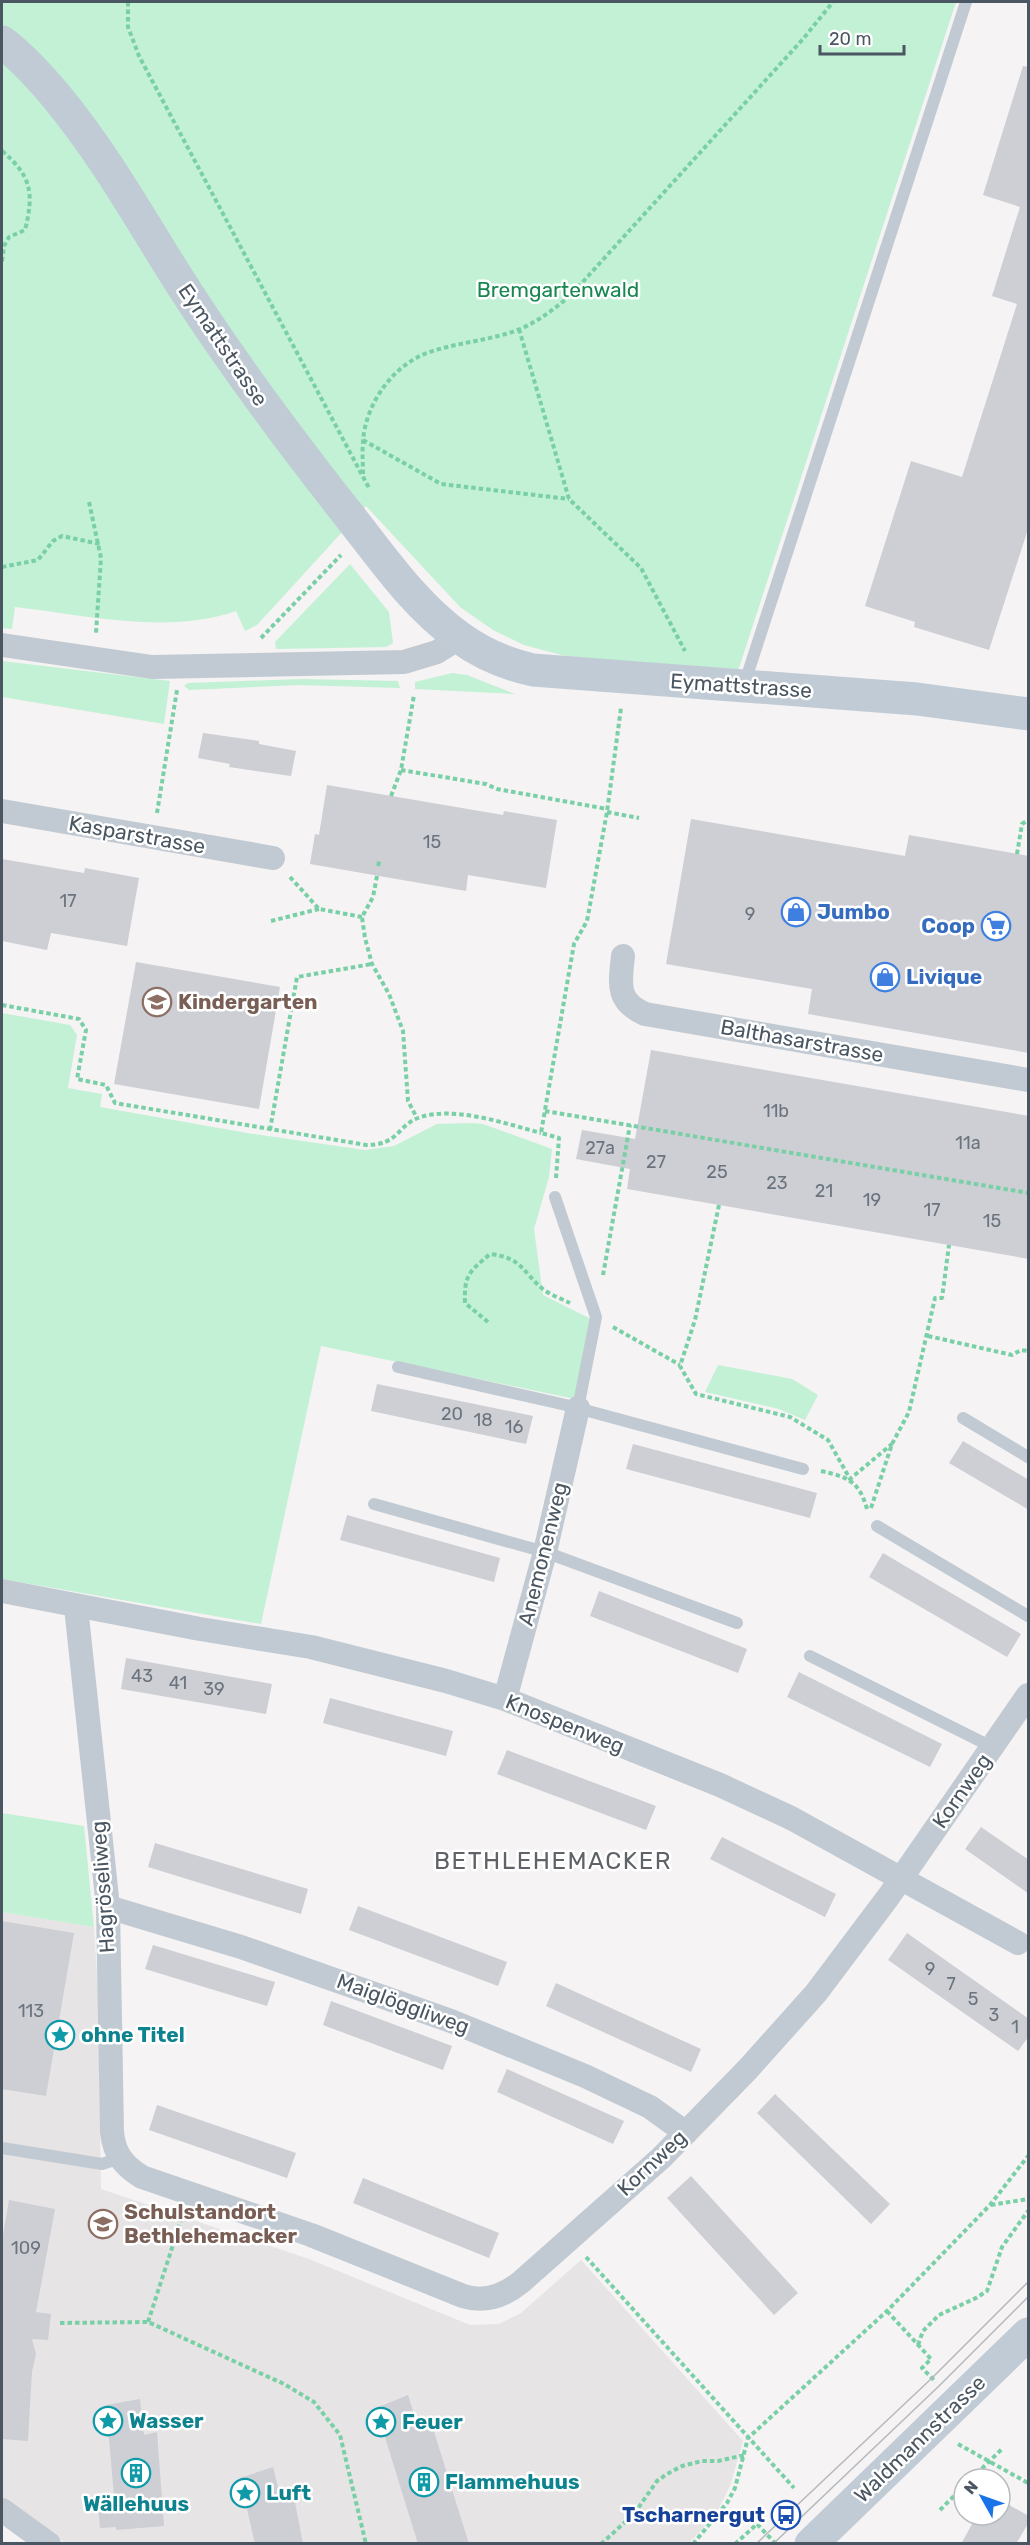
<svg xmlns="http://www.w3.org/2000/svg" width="1030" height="2545" font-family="Rubik,sans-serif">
  <rect width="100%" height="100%" fill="#f5f3f3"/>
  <path fill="#e6e4e5" d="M2 1912 94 1927 98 1991 101 2189 309 2259 470 2325 499 2324 521 2313 581 2260 743 2441 730 2486 718 2510 704 2527 688 2544H67L2 2498Z"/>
  <path fill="#c3f1d5" d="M2 2H956L737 674 569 657 524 645 493 630 460 607 366 506 257 625 245 631 236 611C169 635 85 615 15 607L12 629 2 628Z
    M350 564 389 612 393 643 386 647 276 649 275 642Z
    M2 661 170 681 164 724 2 697Z
    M452 673 467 675 515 694 415 689V682Z
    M300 679 398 681 400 688 298 685 189 690 184 686 188 683Z
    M2 1013 70 1025 77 1035 68 1088 102 1094 100 1107 247 1133 365 1150 394 1146 437 1124 471 1123 483 1124 552 1149 549 1177 534 1229 543 1295 591 1319 575 1399 321 1346 261 1624 2 1579Z
    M718 1365 792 1379 818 1395 805 1420 779 1409 705 1392Z
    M2 1813 84 1826 94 1927 2 1912Z"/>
  <path fill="#cdcfd5" d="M1023 66 1029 67V526L989 650 914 627 915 622 865 606 911 461 962 477 1017 304 992 296 1020 207 983 195Z
    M203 733 259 741V744L296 751 291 776 229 767 230 764 198 758Z
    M327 785 503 815 504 811 557 820 546 888 468 875 466 891 310 864 315 834 319 835Z
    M691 819 905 856 909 835 1029 856V1053L808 1014 812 989 666 964Z
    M2 859 84 873 85 868 139 878 127 946 51 933 47 950 2 941Z
    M136 962 280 987 259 1109 114 1084Z
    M651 1050 1029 1116V1259L627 1189 630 1169 576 1159 582 1130 635 1139Z
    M377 1384 533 1416 526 1444 371 1411Z
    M963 1441 1029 1480V1510L949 1463Z
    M633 1444 817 1493 810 1518 626 1469Z
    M347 1515 500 1558 494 1582 340 1540Z
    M883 1553 1021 1634 1007 1657 869 1577Z
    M599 1591 747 1649 738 1673 590 1616Z
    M126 1658 272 1684 266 1714 121 1689Z
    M799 1672 942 1744 930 1767 787 1697Z
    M330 1698 453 1731 446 1756 323 1723Z
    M507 1750 656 1806 646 1830 497 1774Z
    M981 1827 1029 1860V1894L965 1849Z
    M722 1837 836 1894 825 1917 710 1859Z
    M155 1843 308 1889 301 1914 148 1867Z
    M358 1906 507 1962 498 1986 349 1930Z
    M2 1921 74 1933 46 2096 2 2089Z
    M907 1933 1029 2019V2036L1018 2051 888 1960Z
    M153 1945 275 1982 267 2006 145 1969Z
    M556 1983 701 2049 691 2072 546 2006Z
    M331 2001 452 2046 443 2070 323 2025Z
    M507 2069 624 2121 613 2144 497 2092Z
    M775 2094 890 2204 871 2224 757 2113Z
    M157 2105 296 2153 287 2178 149 2130Z
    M691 2176 798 2293 774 2315 667 2198Z
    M363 2178 499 2233 489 2258 353 2203Z
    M9 2200 55 2209 36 2312 51 2314 48 2340 32 2339 36 2354 32 2372 28 2441 2 2439V2241Z
    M408 2395 418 2427 431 2422 469 2544H418L376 2408Z
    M140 2399 144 2435 157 2432 164 2526 116 2530V2527L100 2528 97 2498 114 2496 106 2405Z
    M273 2467 281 2500 294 2497 303 2544H255L240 2478Z
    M1000 2500 1029 2516V2522L1016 2544H961L977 2515H1000Z"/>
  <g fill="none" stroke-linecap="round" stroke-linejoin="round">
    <path stroke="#7ad0a6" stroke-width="4" stroke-dasharray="4.5 3" stroke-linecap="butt" d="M128 2V27L139 56 369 488
      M2 151C32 176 34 194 25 230L9 237 4 246 2 262
      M519 329 569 499 641 568 685 651
      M363 440 441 484 569 499
      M363 474C363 463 362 452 363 442 365 405 392 366 427 353 457 342 490 341 520 329 539 321 554 309 570 296L803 39 833 2
      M89 502 101 558 96 633
      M2 567 38 560 53 541 62 536 100 544
      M261 638 341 555
      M401 770 486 784 497 789 607 809
      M391 796 401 770 414 695
      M607 812 639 818
      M157 813 177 690
      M1017 854 1022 824 1028 820
      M378 866 380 859
      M377 876 373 897 362 917 365 938 372 964 389 994 403 1031 408 1101 417 1118
      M290 877 319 909 362 917
      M271 921 319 909
      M2 1005 79 1019 86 1030 77 1079 106 1085 115 1103 366 1145C399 1145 397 1126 418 1118 453 1105 507 1124 541 1133
      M545 1111 1028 1193
      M270 1130 297 977 372 964
      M556 1178 559 1138 541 1133 574 944 587 921 607 812 621 708
      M719 1205 695 1320 680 1366 696 1394 790 1417 828 1440 850 1479 892 1444
      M603 1275 630 1125
      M488 1322 465 1303C464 1275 469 1272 490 1254 523 1258 522 1272 544 1290 551 1295 562 1299 570 1303
      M613 1327 680 1365
      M928 1336 1012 1355 1021 1350 1028 1351
      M821 1471C848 1477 859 1481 867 1509
      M871 1508 892 1444 909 1412 935 1298H942L949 1245
      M991 2205 1028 2199
      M586 2257 794 2488
      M887 2311 931 2359 922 2368 936 2382
      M148 2322 182 2217
      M60 2323 148 2322 284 2384 314 2402 340 2435 366 2544
      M918 2345 923 2331 939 2315 976 2298 987 2291 1002 2247 1028 2211
      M958 2444 1028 2483
      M971 2479 1002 2449
      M940 2510 964 2486
      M601 2544 634 2514 657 2481 667 2474 682 2466 702 2461H718L745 2455
      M693 2544 727 2503 735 2488 748 2438 887 2311 990 2205 1028 2156
      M735 2544 757 2524 776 2544"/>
    <path stroke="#c1cad2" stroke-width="12" d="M744 685 966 2
      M555 1197 596 1317 578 1408
      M398 1367 566 1405 803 1469
      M963 1418 1028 1457
      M374 1504 545 1552 737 1623
      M877 1526 1028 1616
      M810 1656 992 1747
      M2 2148 102 2164 120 2158"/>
    <path stroke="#c1cad2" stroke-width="24" d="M2 645 152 667 404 662 437 652 459 638
      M2 811 273 858
      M623 956C620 984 616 1001 645 1014L1028 1080
      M2 1591 200 1629 311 1647 446 1681 505 1699 720 1785 791 1818 1018 1943
      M76 1607 108 1907 112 2132C114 2154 124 2166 142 2177L311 2235 463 2296C485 2303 504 2296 521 2282L661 2158 748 2069 816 1993 889 1896 1028 1695
      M505 1699 545 1552 578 1408
      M108 1907 241 1947 451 2021 585 2076 650 2107 686 2133
      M2 2510 49 2544"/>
    <path stroke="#c1cbd6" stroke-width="33" d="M2 42C22 57 40 77 56 96 100 149 134 208 170 266 224 353 284 433 347 513 381 556 414 605 459 637 482 654 506 664 533 670L917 699 1028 714
      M811 2544 1028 2334"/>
    <path stroke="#b5b8bd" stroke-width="1.5" d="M756 2544 932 2378 1028 2282
      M773 2544 939 2386 1028 2297"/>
  </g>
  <defs>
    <g id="shop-ring" transform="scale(1.5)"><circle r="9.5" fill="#fff" stroke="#3f7fe0" stroke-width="1.5"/><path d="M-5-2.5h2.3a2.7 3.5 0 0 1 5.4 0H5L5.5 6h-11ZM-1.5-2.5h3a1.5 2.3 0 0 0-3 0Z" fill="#3f7fe0"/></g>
    <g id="supermarket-ring" transform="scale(1.5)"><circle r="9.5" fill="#fff" stroke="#3f7fe0" stroke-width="1.5"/><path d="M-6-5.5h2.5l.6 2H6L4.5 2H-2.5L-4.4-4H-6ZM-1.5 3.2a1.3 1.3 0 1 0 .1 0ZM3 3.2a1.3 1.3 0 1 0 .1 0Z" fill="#3f7fe0"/></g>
    <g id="school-ring" transform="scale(1.5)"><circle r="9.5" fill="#fff" stroke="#8d6e63" stroke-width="1.5"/><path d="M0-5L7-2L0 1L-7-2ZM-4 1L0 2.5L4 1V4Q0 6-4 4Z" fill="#8d6e63"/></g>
    <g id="sight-ring" transform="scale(1.5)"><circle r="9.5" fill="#fff" stroke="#0f9aa8" stroke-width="1.5"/><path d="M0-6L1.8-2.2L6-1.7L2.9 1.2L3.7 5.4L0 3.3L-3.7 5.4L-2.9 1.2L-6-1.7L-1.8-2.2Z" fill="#0f9aa8"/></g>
    <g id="building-ring" transform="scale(1.5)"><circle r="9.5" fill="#fff" stroke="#0f9aa8" stroke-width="1.5"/><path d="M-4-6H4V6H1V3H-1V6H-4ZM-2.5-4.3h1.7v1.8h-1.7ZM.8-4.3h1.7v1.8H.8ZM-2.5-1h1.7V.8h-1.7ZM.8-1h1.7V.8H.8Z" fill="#0f9aa8"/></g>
    <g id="bus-ring" transform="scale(1.5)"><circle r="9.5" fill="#fff" stroke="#1a4fb4" stroke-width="1.5"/><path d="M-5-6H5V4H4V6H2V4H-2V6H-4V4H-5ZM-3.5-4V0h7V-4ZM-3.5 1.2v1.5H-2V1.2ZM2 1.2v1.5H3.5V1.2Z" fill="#1a4fb4"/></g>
  </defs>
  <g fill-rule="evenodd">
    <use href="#shop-ring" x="796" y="912"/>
    <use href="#supermarket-ring" x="996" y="926"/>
    <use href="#shop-ring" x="885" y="977"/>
    <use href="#school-ring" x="157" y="1002"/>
    <use href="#sight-ring" x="60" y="2035"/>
    <use href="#school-ring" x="103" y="2224"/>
    <use href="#sight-ring" x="108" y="2421"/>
    <use href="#sight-ring" x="381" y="2422"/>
    <use href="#building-ring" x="136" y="2473"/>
    <use href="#building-ring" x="424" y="2482"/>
    <use href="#sight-ring" x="245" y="2493"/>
    <use href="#bus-ring" x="786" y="2515"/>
  </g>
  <g text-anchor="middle" stroke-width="5" stroke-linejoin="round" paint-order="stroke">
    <g font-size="18" fill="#6b747e">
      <text x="432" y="848">15</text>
      <text x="68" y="907">17</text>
      <text x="750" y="920">9</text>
      <text x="776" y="1117">11b</text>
      <text x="968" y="1149">11a</text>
      <text x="600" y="1154">27a</text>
      <text x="656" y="1168">27</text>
      <text x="717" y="1178">25</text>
      <text x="777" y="1189">23</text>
      <text x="824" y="1197">21</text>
      <text x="872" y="1206">19</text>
      <text x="932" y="1216">17</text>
      <text x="992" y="1227">15</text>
      <text x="452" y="1420">20</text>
      <text x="483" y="1426">18</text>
      <text x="514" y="1433">16</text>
      <text x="142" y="1682">43</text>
      <text x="178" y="1689">41</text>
      <text x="214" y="1695">39</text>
      <text x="930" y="1975">9</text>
      <text x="951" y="1990">7</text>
      <text x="973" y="2005">5</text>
      <text x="31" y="2017">113</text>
      <text x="994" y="2021">3</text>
      <text x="1015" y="2033">1</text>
      <text x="26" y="2254">109</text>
    </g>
    <g font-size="21" fill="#17864f" stroke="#fff">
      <text x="558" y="297">Bremgartenwald</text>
    </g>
    <g font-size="21" fill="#4a5661" stroke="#fff">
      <text transform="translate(223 345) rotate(56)" y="7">Eymattstrasse</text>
      <text transform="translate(741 686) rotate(4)" y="7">Eymattstrasse</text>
      <text transform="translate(137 835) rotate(10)" y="7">Kasparstrasse</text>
      <text transform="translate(802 1041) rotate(10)" y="7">Balthasarstrasse</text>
      <text transform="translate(543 1554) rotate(-76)" y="7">Anemonenweg</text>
      <text transform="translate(565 1724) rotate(22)" y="7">Knospenweg</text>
      <text transform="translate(962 1791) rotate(-55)" y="7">Kornweg</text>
      <text transform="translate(103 1887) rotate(-94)" y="7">Hagröseliweg</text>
      <text transform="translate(403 2004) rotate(20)" y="7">Maiglöggliweg</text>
      <text transform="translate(652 2163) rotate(-43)" y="7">Kornweg</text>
      <text transform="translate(920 2439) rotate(-44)" y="7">Waldmannstrasse</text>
    </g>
    <g font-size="21" font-weight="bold" fill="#366cbe" stroke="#fff" text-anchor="start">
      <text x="817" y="919">Jumbo</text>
      <text x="975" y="933" text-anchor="end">Coop</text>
      <text x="906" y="984">Livique</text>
    </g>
    <g font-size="21" font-weight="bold" fill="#785e54" stroke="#fff" text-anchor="start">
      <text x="178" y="1009">Kindergarten</text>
      <text x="124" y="2219">Schulstandort<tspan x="124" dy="24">Bethlehemacker</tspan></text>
    </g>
    <g font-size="21" font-weight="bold" fill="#0d838f" stroke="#fff" text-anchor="start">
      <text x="81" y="2042">ohne Titel</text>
      <text x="129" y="2428">Wasser</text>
      <text x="402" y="2429">Feuer</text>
      <text x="445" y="2489">Flammehuus</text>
      <text x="266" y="2500">Luft</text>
      <text x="136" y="2511" text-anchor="middle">Wällehuus</text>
    </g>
    <g font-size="21" font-weight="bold" fill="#164399" stroke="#fff" text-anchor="end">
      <text x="765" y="2522">Tscharnergut</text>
    </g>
    <g font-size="24" letter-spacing="1.5" fill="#5f6368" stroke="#fff">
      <text x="553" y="1869">BETHLEHEMACKER</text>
    </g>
  </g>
  <rect width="1030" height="2545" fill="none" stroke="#4a5661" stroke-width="6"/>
  <g transform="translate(982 2497) rotate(310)"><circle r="28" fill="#ffffff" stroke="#b7bbc0" stroke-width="1.5"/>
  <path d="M0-4.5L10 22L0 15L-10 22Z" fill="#1a73e8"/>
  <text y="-9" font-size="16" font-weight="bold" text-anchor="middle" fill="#4a5661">N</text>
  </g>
  <path d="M820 45v9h84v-9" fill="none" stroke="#4a5661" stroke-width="3"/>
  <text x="829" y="45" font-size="18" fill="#4a5661" stroke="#ffffff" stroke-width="4.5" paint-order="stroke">20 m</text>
</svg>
